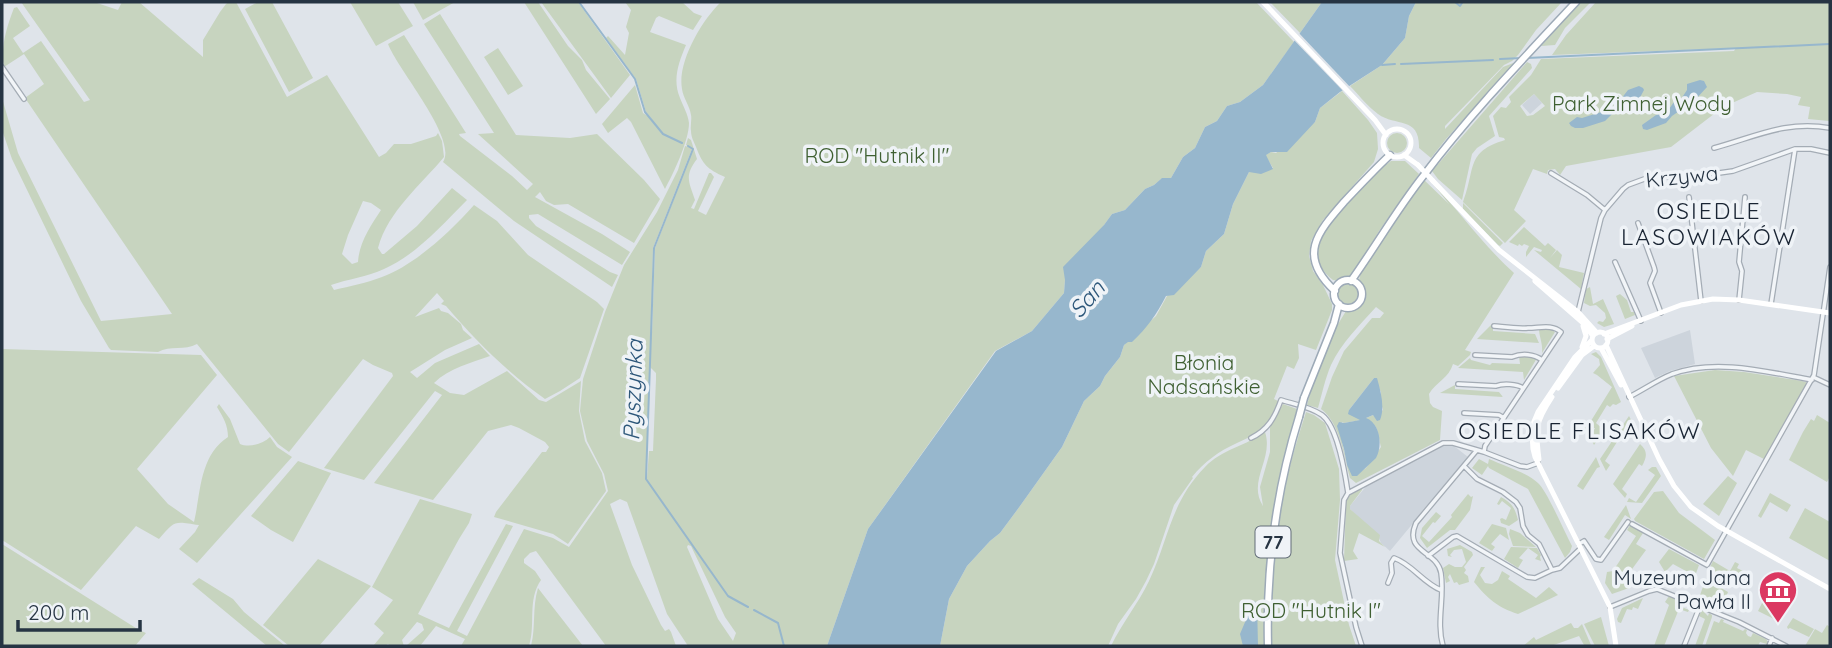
<svg xmlns="http://www.w3.org/2000/svg" width="1832" height="648" font-family="Quicksand,sans-serif">
  <rect width="100%" height="100%" fill="#dfe4ea"/>
  <path fill="#cdd4dc" d="M1534 94 1542 103 1530 114 1522 105Z
    M1690 330 1695 364 1670 371 1655 378 1641 348Z
    M1446 445 1454 446 1468 457 1390 551 1381 543 1379 538 1350 509V506L1368 484 1437 448Z"/>
  <path fill="#c7d4bf" fill-rule="evenodd" d="M21 2H94L118 10 122 2H139L203 57V40L220 12 226 4 229 2H236L287 97 327 75 379 157 386 153 394 144H411L436 136 438 133 442 141 444 157C421 185 388 211 378 248L382 254H384L417 226 452 188 467 200C442 225 416 255 384 269 367 277 348 279 331 285L334 290C350 286 367 283 382 277 415 265 451 231 474 205L497 221 528 255 597 302 604 309 580 378 560 391 545 399C508 373 475 340 446 306L441 304 444 301 437 293 415 317 439 308 441 311 448 313 461 324 463 330 472 338 445 350 410 372 417 378 435 363 479 344 490 356C471 363 449 368 434 383L450 393 464 395 507 371 539 400 546 402 581 381 579 411 585 441 602 473 606 491 568 544 553 534 494 517 496 512 542 452H546L549 447 545 442 519 428 511 425 488 431 433 500 374 483 442 395 435 391 364 480 324 468 393 376 392 373 373 365 363 359 289 452 278 444 197 344C185 351 170 345 158 352L111 350 109 348 81 301 12 159 2 130V98L18 153 101 321 172 314 25 98 44 84 24 54 4 67C0 48 7 26 14 8L17 7 30 26 13 38 23 53 41 41 84 102 90 100ZM363 201 371 203 381 210C371 225 359 243 358 262L352 264 342 254 348 235Z
    M258 2H272L313 78 289 92 245 9Z
    M350 2H398L413 26 376 46Z
    M413 2H455L423 20Z
    M524 2H538L568 46 582 60 586 70 610 99 596 114Z
    M541 2H578L630 75 611 98Z
    M625 2H682L694 13 702 16 693 30 659 16 656 18 650 32 686 45C679 62 672 79 680 98 683 106 688 114 689 123 689 141 673 174 665 189L631 122 627 118 608 133 602 124 635 85 643 113 652 119 646 112 636 79 606 38 608 36 625 55 629 33 626 27 631 10Z
    M721 2H1209L1210 3 1211 2H1256L1294 42 1263 85 1240 102 1227 106 1217 121 1205 127 1195 148 1183 157 1171 178 1161 179 1154 185 1145 189 1125 210 1112 214 1065 280 1064 293 1032 331 995 351 868 529 827 646H688L667 614 627 502 620 499 610 504 632 565 661 625 665 631 669 629 671 632 676 646H606L536 551 530 553 524 559V563L535 571 541 580C527 600 536 624 529 646H461L465 639 436 626 420 646H406L424 630 422 624 417 622 402 640 404 646H390L388 644 385 646H373L384 633 374 624 393 600 372 587 420 499 472 514 469 523 459 539 418 614 449 628 506 524 513 526 457 631 467 636 524 529 553 538 569 547 608 491 604 474 587 441 580 411 583 379 605 312 624 265 657 212 678 170 685 146 689 147 686 145 688 138 691 140 697 159C684 176 689 182 695 200L691 208 694 209 709 173H711L714 177 698 211 706 215 725 177C707 169 703 165 696 147 694 142 691 137 691 131 690 126 692 120 691 115 690 106 683 98 682 89 677 62 702 20 721 2ZM693 149 655 248 652 333 651 338 653 248 692 149ZM650 367 656 373V379L653 451H649L647 478 646 479ZM688 545 691 546 725 617 736 633 733 641 718 619 687 547Z
    M1270 2H1322L1300 33Z
    M1416 2H1562L1536 30 1518 55 1512 61 1504 65 1445 126V129L1503 67 1516 62 1446 139 1431 158 1419 148C1420 116 1396 127 1378 114 1367 106 1359 95 1350 86L1382 65 1405 38 1409 16Z
    M1580 2H1591L1565 28 1555 45 1541 46Z
    M1596 2H1830V128L1829 121 1808 119 1810 107 1798 105 1801 97 1787 94 1757 92 1723 107 1671 147 1566 166 1560 175 1555 169 1548 170 1547 174 1533 169 1514 210 1526 221 1505 243 1463 202C1476 169 1465 152 1505 140L1504 138 1499 137 1493 116 1501 107 1506 108 1511 102 1509 97 1531 75 1541 59 1734 51 1736 48 1552 55 1566 35ZM1534 94 1545 106 1533 115 1527 116 1520 106Z
    M440 14 516 135 570 138 597 134 644 180 660 199 634 243 568 204 554 205 546 201 540 192 535 197 602 234 630 252 622 265 538 214 529 215V218L536 226 610 272 618 275 612 287 514 221 443 162C458 139 398 70 388 44L404 35 466 133 459 134 460 136 512 176 527 190 533 184 478 134 494 133 424 24Z
    M498 48 523 86 508 95 484 57Z
    M1527 62 1531 64 1532 68 1489 116 1495 136 1477 148 1472 154 1462 200 1438 179 1432 171Z
    M1342 91 1368 120 1377 133 1378 149 1374 162 1323 220 1311 241 1309 256 1313 271 1323 285 1332 304V310L1316 350 1298 344 1299 358 1294 369 1287 366 1274 399 1278 401C1275 410 1272 419 1265 426 1257 435 1247 438 1237 443 1219 451 1204 462 1192 477L1193 478 1174 505 1154 564 1146 581 1136 599 1118 624 1108 646H940L949 599 967 566 990 541 1000 533 1020 506 1062 447 1084 401 1100 386 1105 376 1120 357 1124 345 1156 316 1167 296 1201 267 1206 251 1224 234 1233 204 1249 172 1273 168 1265 155 1271 152 1276 153 1315 122 1320 108Z
    M1387 143a10 10 0 1 1 20 0a10 10 0 1 1-20 0Z
    M1391 161H1405L1419 174 1379 231 1354 275 1339 281 1333 280C1298 254 1333 220 1352 198 1363 186 1374 174 1385 162L1387 164Z
    M1421 177 1449 204 1433 184C1461 213 1484 246 1514 273L1465 350 1471 352 1470 355 1458 366 1453 364C1449 378 1436 382 1429 394L1430 403 1433 407 1442 411 1440 440 1356 483 1350 478C1344 456 1340 423 1321 409L1332 377 1344 351 1372 318H1380L1384 313 1376 307C1360 325 1341 343 1331 365 1325 379 1322 394 1318 408L1307 405C1315 373 1328 339 1346 311L1356 310 1363 304 1364 297C1356 286 1359 276 1364 264ZM1374 378 1381 392V403L1383 410 1375 417 1373 415 1366 418V420C1379 423 1378 435 1381 447L1366 468 1360 472 1347 465C1345 448 1339 440 1342 422L1344 423 1361 420 1349 410Z
    M1463 203 1503 243 1500 246 1498 245 1463 209Z
    M1524 227 1545 246 1548 243 1556 250 1550 258 1557 250 1562 255 1559 267 1584 273 1581 289 1534 250 1541 252 1542 250 1534 247 1526 257V252L1529 246 1524 244 1522 246 1519 244 1518 246 1509 242Z
    M1338 294a10 10 0 1 1 20 0a10 10 0 1 1-20 0Z
    M1590 287 1593 304 1603 299 1614 324 1604 327 1597 323 1599 321 1603 322 1606 318 1605 313 1596 305 1590 306 1584 303 1586 289Z
    M1620 294 1627 300 1631 312H1634L1635 315 1625 319 1616 296Z
    M1493 323V331L1535 334 1539 343 1477 339Z
    M1539 328 1551 329 1555 332 1542 353C1543 343 1539 337 1539 328Z
    M2 349 201 355 217 375 137 469 168 504 194 522C201 493 199 456 228 437 228 425 223 417 217 407L219 404 230 419 240 444C249 448 263 444 270 437L277 447 292 457 197 563 179 549 195 532 199 525C174 521 175 520 159 539L136 526 81 590 2 540Z
    M1596 352 1601 357 1621 402 1616 405 1613 404 1610 407 1607 405 1596 423 1604 430 1594 445 1590 437 1595 428H1594L1589 436 1581 422 1583 421 1589 424 1612 387 1597 375 1593 373 1600 365 1599 359 1591 354Z
    M1519 356 1537 358 1524 380 1523 372 1458 368 1470 358 1471 360 1490 365 1492 363 1520 364Z
    M1715 370 1744 372 1802 381 1806 382 1807 385 1764 459 1746 450 1733 476 1711 448 1674 376Z
    M1455 385V389L1499 392 1503 397 1440 393Z
    M1283 404 1297 409C1278 487 1261 565 1265 646H1111C1122 623 1138 604 1149 581 1169 539 1170 503 1205 467 1222 449 1246 446 1265 432 1274 459 1247 481 1263 506L1260 487 1270 452V427Z
    M1306 412 1314 415 1325 423 1339 469 1340 500 1335 560 1349 625 1356 646H1271C1270 602 1273 549 1281 506 1287 474 1296 443 1306 412Z
    M1817 415 1830 423V476L1827 482 1789 460 1803 432 1811 419 1814 421Z
    M1629 416 1637 431 1627 437 1622 434 1605 461 1610 465 1606 471 1600 459Z
    M1640 444C1648 451 1647 457 1642 466L1639 464 1622 489 1627 494 1625 498 1613 484Z
    M1596 457 1600 467 1597 468 1583 490 1577 486Z
    M1479 459 1488 464 1489 459C1504 466 1526 472 1538 483 1547 491 1565 533 1572 546L1570 552 1565 558 1528 489 1489 468 1488 466 1482 475 1472 468Z
    M298 461 331 473 293 542 271 530 251 516Z
    M1652 467H1656L1661 476 1642 503 1627 502 1629 498 1636 502 1655 475 1648 470Z
    M1728 476 1737 483 1719 516 1703 504Z
    M1362 488V490L1350 506V509L1380 535 1379 541 1385 547 1359 533 1353 551 1358 559 1344 561 1346 500 1351 494Z
    M1663 491 1679 513 1715 540 1704 559 1635 521 1634 519 1654 492Z
    M1770 493 1791 505 1787 512 1770 502 1761 518 1758 516Z
    M1468 494 1471 497 1473 496 1470 510 1455 530H1450L1427 548 1420 538 1422 528 1436 512 1441 516 1435 523 1433 522 1422 536 1429 542 1452 517 1451 515Z
    M1501 497C1512 503 1515 508 1518 520L1509 526 1501 523 1500 519 1502 518 1506 520 1511 508 1502 501 1499 505 1497 504Z
    M1626 505 1631 519 1625 515 1609 540 1604 537Z
    M1805 508 1830 522V561L1789 538Z
    M1492 524 1506 528 1509 540 1500 534 1491 544 1495 547 1492 551 1479 543Z
    M1630 525 1643 533 1636 544 1646 550 1627 576 1632 585 1629 588 1612 594 1605 583 1607 572 1613 571 1636 536 1627 530Z
    M1510 529 1520 533 1536 547 1513 546 1509 534Z
    M2 544 139 630 146 633 135 646H2Z
    M1460 545 1472 552 1473 555 1464 567 1466 570 1464 573 1468 576 1469 582 1459 585 1457 582 1454 583 1450 574 1448 577 1450 581 1446 583 1443 568 1449 564 1455 567H1462L1466 562 1462 549 1454 550 1450 555 1452 557 1448 556 1447 549Z
    M1511 547 1537 548 1541 555 1540 557 1541 561 1535 559 1538 555 1528 548 1519 558 1523 560 1518 568 1504 559Z
    M1669 549 1699 565 1695 576 1673 564 1665 572 1659 562Z
    M318 559 371 586 319 646H289L263 625Z
    M1713 561 1730 571 1735 562 1739 564 1737 568 1747 573 1743 580 1729 572 1721 588 1728 592 1724 602 1729 606 1727 610 1699 598 1705 581 1710 583 1713 576 1707 573Z
    M1481 567H1485L1480 575 1485 583 1492 584 1498 580 1502 571 1510 576 1508 579 1536 598 1549 587 1558 595 1518 614C1497 607 1488 599 1474 582Z
    M1776 577 1793 587 1783 585 1776 591V598L1782 606 1766 597 1769 588 1775 590 1770 586Z
    M199 578 233 599 244 612 284 645 267 646 192 584Z
    M538 588 583 646H531C536 627 532 608 538 588Z
    M1669 596 1680 601 1679 606 1689 610 1688 612 1679 609 1664 646H1654L1669 605 1665 602Z
    M1643 598 1638 609 1633 607 1632 610 1627 609 1621 623 1618 622 1617 619 1622 608Z
    M1763 601 1785 613 1780 620 1777 619 1776 620 1758 611Z
    M1702 610 1708 616 1709 613 1712 615V617L1702 646H1695L1705 619 1699 616Z
    M1601 617 1609 646H1595L1584 624Z
    M1793 618 1814 629 1809 637 1790 628 1788 629 1787 627Z
    M1721 619 1724 620 1723 622 1743 631 1745 629 1747 630 1746 633 1748 636 1751 637 1753 633 1766 639 1768 642 1767 644 1760 642 1758 646H1705L1714 621 1719 623Z
    M1571 623 1574 628H1578L1582 624 1591 645H1584L1579 636 1551 646H1523L1534 637 1536 640Z
    M1827 625 1830 627V646H1805L1815 629 1822 633Z"/>
  <path fill="#97b7cd" d="M1322 2H1416L1409 16 1405 38 1382 65 1340 92 1320 108 1315 122 1287 152H1271L1266 155 1273 169 1261 174 1249 172 1233 204 1224 234 1206 251 1201 267 1174 295 1166 296C1157 314 1147 328 1132 342H1128L1124 345 1120 357 1105 376 1100 386 1084 401 1062 447 1020 506 1000 533 990 541 967 566 949 599 940 646H827L868 529 996 351 1032 331 1064 293 1065 280 1063 267 1104 225 1112 214 1125 210 1145 189 1154 185 1162 178H1171L1183 157 1195 148 1205 127 1217 121 1227 106 1240 102 1263 85Z
    M1700 80 1704 81 1707 87 1695 100 1672 116 1666 123 1647 130 1643 129 1642 125 1656 115 1667 112 1676 99 1679 102 1687 90V84Z
    M1639 86 1643 88 1644 90 1636 105 1626 112 1612 114 1605 121 1583 128H1575L1571 126 1569 123 1577 117 1582 118 1614 108 1628 90Z
    M1374 378H1377C1381 392 1385 408 1380 420L1377 421 1373 415 1366 418C1380 423 1383 445 1376 458L1357 476H1352L1347 465 1344 449 1337 426 1339 422 1344 423 1360 420 1348 414 1349 410Z
    M1254 601 1257 603 1258 646H1243L1240 634Z"/>
  <path fill="#dfe4ea" d="M1297 31 1352 89 1345 93 1292 38Z"/>
  <g fill="none" stroke-linecap="round" stroke-linejoin="round">
    <path stroke="#97b7cd" stroke-width="2" d="M579 2 635 79 645 112 663 134 682 143
      M1455 2 1460 6 1462 3 1461 2
      M1527 58 1830 44
      M1500 59 1522 58
      M1401 64 1493 60
      M1382 65 1395 64
      M688 146 693 149 654 248 646 479 728 596 748 607
      M754 610 778 623 784 646"/>
    <g stroke="#a4acb5" stroke-width="6">
      <path id="street" d="M2 67 24 99
        M1714 148C1755 137 1786 120 1830 128
        M1551 173 1587 195 1605 210
        M1689 197 1701 301
        M1638 223 1654 267 1655 271 1650 283 1661 313
        M1615 262 1641 321
        M1739 300 1742 271 1739 262 1745 197
        M1771 304 1795 149
        M1578 312 1601 218 1605 210 1623 189 1628 185 1647 178 1719 173 1733 171 1795 149H1811L1830 153
        M1475 355 1512 357C1522 353 1534 354 1542 360
        M1813 377 1830 385
        M1458 384 1496 386C1503 383 1517 384 1523 388
        M1629 397C1643 390 1657 380 1672 374 1716 358 1768 372 1812 380
        M1464 413 1499 415 1504 418
        M1251 438C1268 430 1275 417 1281 400 1294 404 1311 407 1322 415 1338 427 1345 473 1348 493
        M1484 452 1485 446 1561 332C1552 324 1540 328 1528 328 1517 329 1505 327 1494 326
        M1464 466 1477 479 1503 492 1516 502 1520 508 1523 526 1528 535 1539 544 1552 570
        M1632 524 1707 565 1814 375 1830 267
        M1579 544 1584 541 1596 559 1601 560 1628 522
        M1428 556 1453 537 1457 536 1527 577 1535 578 1552 570 1560 568 1580 549
        M1388 583 1392 573 1391 563 1394 558C1412 564 1423 583 1441 590
        M1610 607 1649 591 1657 589 1739 622 1786 646
        M1362 646 1356 627 1340 553 1344 500 1348 493 1443 443H1453L1484 452 1520 466 1527 467 1538 463
        M1443 646C1436 622 1445 597 1441 573 1437 550 1403 553 1416 523L1477 450
        M1684 646 1700 606
        M1769 646 1772 638"/>
    </g>
    <g stroke="#9daab7" stroke-width="9">
      <path id="primary" d="M1334 294a14 14 0 1 1 28 0a14 14 0 1 1-28 0Z
        M1351 281C1376 246 1397 209 1424 175 1470 114 1524 58 1576 2
        M1335 291C1297 256 1317 233 1344 202 1359 186 1374 170 1390 155
        M1304 398 1334 323 1339 304
        M1268 646C1266 569 1276 491 1299 417"/>
    </g>
    <use href="#street" stroke="#f2f5f8" stroke-width="3.5"/>
    <path stroke="#fff" stroke-width="5" d="M1263 2 1375 120 1386 135
      M1383 143a14 14 0 1 1 28 0a14 14 0 1 1-28 0Z
      M1404 155 1418 165
      M1433 181 1499 250 1578 312 1597 333
      M1535 281 1582 322 1593 336
      M1592 340a8 8 0 1 1 16 0a8 8 0 1 1-16 0Z
      M1604 334 1681 305 1713 299 1739 300 1830 313
      M1607 339 1632 326
      M1592 340 1575 357 1538 412 1533 424 1532 434 1533 449 1535 457 1610 607 1616 646
      M1606 345 1659 459 1674 486 1691 507 1718 526 1830 589
      M1582 347 1586 336 1583 326
      M1601 348 1621 385
      M1558 388 1582 355 1594 346
      M1539 459C1535 429 1535 423 1552 397"/>
    <use href="#primary" stroke="#fff" stroke-width="6"/>
    <g stroke="#9daab7" stroke-width="9" stroke-linecap="butt">
      <path id="primary-bridge" d="M1299 417 1304 398"/>
    </g>
    <path stroke="#fff" stroke-width="5" d="M1418 165 1433 181"/>
    <use href="#primary-bridge" stroke="#fff" stroke-width="6"/>
  </g>
  <defs>
    <g id="museum-pin" transform="scale(2.0125)"><path d="M0 17L-7.5 6A9.5 9.5 0 1 1 7.5 6Z" fill="#db3861" stroke="#eff3f7"/><path d="M0-6L6-3V-2H-6V-3ZM-5-1h2V3h-2ZM-1-1h2V3h-2ZM3-1h2V3H3ZM-6 4H6V6H-6Z" fill="#fff"/></g>
  </defs>
  <g fill-rule="evenodd">
    <use href="#museum-pin" x="1778" y="590"/>
  </g>
  <g text-anchor="middle" stroke-width="7" stroke-linejoin="round" paint-order="stroke">
    <rect fill="#eff3f7" stroke="#626d79" stroke-width="2" x="1255.5" y="526.5" width="35" height="31" rx="5"/>
    <g font-size="19" font-weight="bold" fill="#263443">
      <text x="1273" y="549">77</text>
    </g>
    <g font-size="21" fill="#3f6032" stroke="#eff3f7">
      <text x="1642" y="111">Park Zimnej Wody</text>
      <text x="877" y="163">ROD "Hutnik II"</text>
      <text x="1204" y="370">Błonia<tspan x="1204" dy="24">Nadsańskie</tspan></text>
      <text x="1311" y="618">ROD "Hutnik I"</text>
    </g>
    <g font-size="21" fill="#263443" stroke="#eff3f7">
      <text transform="translate(1682 177) rotate(-6)" y="7">Krzywa</text>
    </g>
    <g font-size="21" fill="#263443" stroke="#eff3f7" text-anchor="end">
      <text x="1751" y="585">Muzeum Jana<tspan x="1751" dy="24">Pawła II</tspan></text>
    </g>
    <g font-size="23" letter-spacing="2" fill="#192433" stroke="#eff3f7">
      <text x="1709" y="219">OSIEDLE<tspan x="1709" dy="26">LASOWIAKÓW</tspan></text>
      <text x="1580" y="439">OSIEDLE FLISAKÓW</text>
    </g>
    <g font-size="23" font-style="italic" fill="#2d577a" stroke="#eff3f7">
      <text transform="translate(1087 299) rotate(-49)" y="8">San</text>
      <text transform="translate(633 390) rotate(-88)" y="8">Pyszynka</text>
    </g>
  </g>
  <rect width="1832" height="648" fill="none" stroke="#263443" stroke-width="7"/>
  <path d="M18 620v10h122v-10" fill="none" stroke="#263443" stroke-width="3.5"/>
  <text x="28" y="620" font-size="21" fill="#263443" stroke="#eff3f7" stroke-width="5" paint-order="stroke">200 m</text>
</svg>
